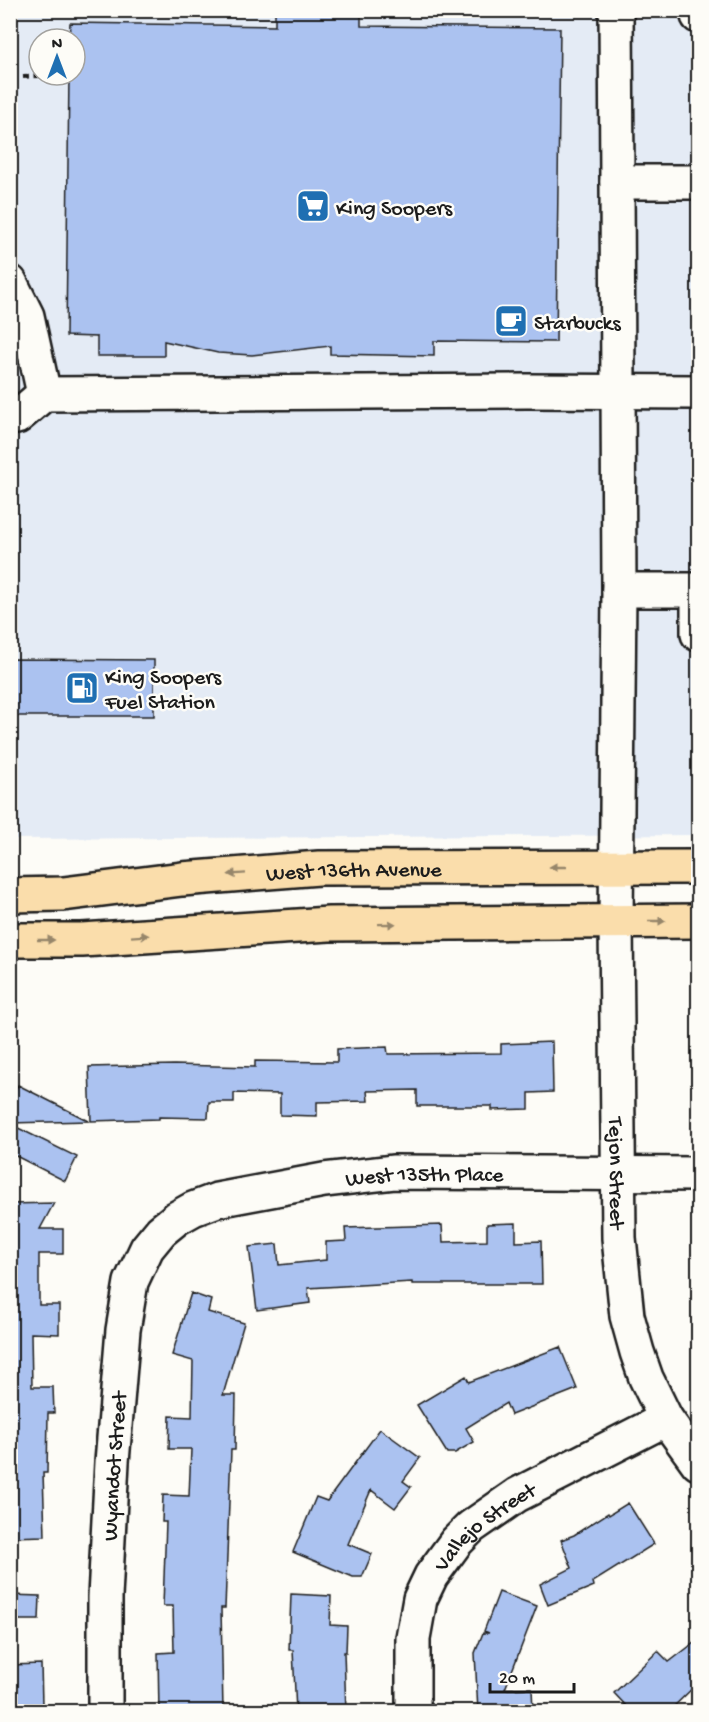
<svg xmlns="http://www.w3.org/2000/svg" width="709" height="1722" font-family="'Gochi Hand',sans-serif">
  <rect width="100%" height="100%" fill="#fdfcf7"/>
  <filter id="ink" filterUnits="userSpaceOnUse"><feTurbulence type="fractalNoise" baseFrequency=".0167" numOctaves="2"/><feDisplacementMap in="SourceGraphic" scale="12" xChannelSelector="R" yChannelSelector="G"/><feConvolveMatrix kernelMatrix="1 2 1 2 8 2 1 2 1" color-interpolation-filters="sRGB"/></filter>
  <g filter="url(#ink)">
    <path fill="#e4ebf5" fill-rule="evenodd" d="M10 11H698V835L11 839ZM39 39H75V75H39Z"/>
    <path fill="#abc2f0" stroke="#1c1c1c" stroke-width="1.5" d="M275 10H361V26L560 28 556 342 434 341V356L330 354V346L252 355 218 353 164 341V356H97V337L66 336 69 75H75V39H69L70 23 275 26Z
      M10 659 154 660V716H10Z
      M552 1042 553 1092 529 1093V1109L492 1110V1106H417V1090L367 1091 368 1101 317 1102V1116L280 1115V1094L234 1093V1102H209L208 1118 159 1117V1119L91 1121 89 1067 174 1065 255 1067V1061L337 1062V1049L387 1047 388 1054 501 1053V1044Z
      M18 1085 89 1121 10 1123V1099Z
      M10 1124 77 1157 65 1181 10 1153Z
      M54 1203 40 1229H63V1254H39V1305H59V1334L31 1333 32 1387H53L54 1413H48L47 1473H43L45 1536 10 1537V1204Z
      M516 1223V1242L541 1241 542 1284H412V1282L308 1288 310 1303 257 1310 249 1247 277 1244 279 1265 326 1260V1242L346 1241 345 1228 442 1225 443 1242 487 1241V1224Z
      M191 1293 211 1300 208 1312 244 1323 223 1395H236L235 1450H231L225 1608H221L223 1712H159L158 1653 174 1652 173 1606H163L166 1522H162L163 1495 189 1496 191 1449H169L170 1416 192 1417 193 1361 172 1355Z
      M560 1347 577 1389 511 1415 506 1403 466 1428 474 1442 455 1453H447L417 1405 466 1376 469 1382Z
      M380 1429 420 1458 403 1481 411 1487 395 1508 371 1490 348 1544 372 1554 362 1577H353L293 1552 316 1497 327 1501Z
      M628 1503 654 1544 593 1582 594 1586 548 1605 540 1584 572 1568 561 1540 574 1535 608 1513 609 1515Z
      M499 1592 537 1606 505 1689 532 1688 533 1712H478L475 1653 483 1633H489L484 1631Z
      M291 1594 331 1596 330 1625 347 1626 346 1652H344L346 1712H296L293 1650H289Z
      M10 1595 40 1596 39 1620H10Z
      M699 1639V1682L668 1712H632L614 1693 658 1651 669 1662Z
      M41 1664 42 1705 10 1706V1665Z"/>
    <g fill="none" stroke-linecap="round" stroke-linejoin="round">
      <g stroke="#1c1c1c" stroke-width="38">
        <g id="minor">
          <path d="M616 10 617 182"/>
          <path d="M698 10V16"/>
          <path id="s1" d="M698 182H617L619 590 616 922 619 1238 627 1316 637 1352 646 1378 666 1419 698 1463"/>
          <path d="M10 282 27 316 44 394"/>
          <path d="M10 418 17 417 44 394 527 391 698 392"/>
          <path d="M619 590H698"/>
          <path d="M698 590V634"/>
          <path id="s2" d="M105 1712V1597L112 1462 123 1330 131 1282 147 1248 161 1231 177 1218 193 1209 217 1200 324 1180 394 1172 698 1174"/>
          <path id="s3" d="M413 1712V1638L420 1599 431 1576 456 1542 471 1527 517 1495 666 1419"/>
        </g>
      </g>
      <g stroke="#1c1c1c" stroke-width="38">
        <g id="major">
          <path id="s4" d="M10 895 63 894 182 879 319 868 698 867"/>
          <path d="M10 940H82L329 924 698 921"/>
        </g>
      </g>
      <path stroke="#1c1c1c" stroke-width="4" stroke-dasharray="6 4.5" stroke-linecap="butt" d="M23 77 55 75"/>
      <use href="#minor" stroke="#fdfcf7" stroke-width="33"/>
      <use href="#major" stroke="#faddab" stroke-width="33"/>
    </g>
    <defs><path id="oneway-solid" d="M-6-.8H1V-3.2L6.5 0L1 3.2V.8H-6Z" transform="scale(1.5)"/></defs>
    <g fill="#96866b">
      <use href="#oneway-solid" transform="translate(558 867) rotate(180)"/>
      <use href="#oneway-solid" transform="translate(237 874) rotate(176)"/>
      <use href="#oneway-solid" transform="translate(657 921)"/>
      <use href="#oneway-solid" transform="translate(387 924) rotate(-1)"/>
      <use href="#oneway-solid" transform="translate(140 936) rotate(-4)"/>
      <use href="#oneway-solid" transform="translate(46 940)"/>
    </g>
  </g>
  <defs>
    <g id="supermarket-square" transform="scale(1.725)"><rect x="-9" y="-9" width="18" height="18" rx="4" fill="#1f6fb2" stroke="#fdfcf7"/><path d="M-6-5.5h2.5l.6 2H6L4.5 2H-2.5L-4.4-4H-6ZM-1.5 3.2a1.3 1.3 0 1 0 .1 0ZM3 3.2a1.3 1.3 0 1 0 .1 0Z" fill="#fff"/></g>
    <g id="cafe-square" transform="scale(1.725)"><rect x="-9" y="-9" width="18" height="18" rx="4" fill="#1f6fb2" stroke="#fdfcf7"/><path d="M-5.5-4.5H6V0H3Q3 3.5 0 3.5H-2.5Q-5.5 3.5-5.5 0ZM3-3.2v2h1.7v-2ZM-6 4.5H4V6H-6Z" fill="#fff"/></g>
    <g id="fuel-square" transform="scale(1.725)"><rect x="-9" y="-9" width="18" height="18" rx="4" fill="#1f6fb2" stroke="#fdfcf7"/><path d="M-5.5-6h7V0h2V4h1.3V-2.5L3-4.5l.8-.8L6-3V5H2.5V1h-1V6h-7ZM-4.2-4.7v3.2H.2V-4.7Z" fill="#fff"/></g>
  </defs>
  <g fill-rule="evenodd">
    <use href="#supermarket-square" x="313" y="206"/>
    <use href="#cafe-square" x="511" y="321"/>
    <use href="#fuel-square" x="82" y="688"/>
  </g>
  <g text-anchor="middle" stroke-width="5" stroke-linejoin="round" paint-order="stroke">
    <g font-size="22" fill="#1c1c1c" stroke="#fdfcf7" text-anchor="start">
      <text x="336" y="214">King Soopers</text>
      <text x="534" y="329">Starbucks</text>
      <text x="105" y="683">King Soopers<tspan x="105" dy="25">Fuel Station</tspan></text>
    </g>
    <g font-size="22" fill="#1c1c1c" stroke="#fdfcf7">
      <text dy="8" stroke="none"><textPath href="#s4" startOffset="345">West 136th Avenue</textPath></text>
      <text dy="8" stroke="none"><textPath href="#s1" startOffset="1072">Tejon Street</textPath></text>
      <text dy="8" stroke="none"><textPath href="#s2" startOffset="765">West 135th Place</textPath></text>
      <text dy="8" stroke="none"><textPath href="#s2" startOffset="246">Wyandot Street</textPath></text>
      <text dy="8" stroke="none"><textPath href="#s3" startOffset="213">Vallejo Street</textPath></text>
    </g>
  </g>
  <rect width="709" height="1722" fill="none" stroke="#fdfcf7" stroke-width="36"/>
  <rect x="18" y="18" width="673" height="1686" fill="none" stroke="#1c1c1c" stroke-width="2" filter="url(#ink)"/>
  <g transform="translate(57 57)"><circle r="28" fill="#fdfcf7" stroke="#a3a29f" stroke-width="1.5"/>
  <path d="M0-4.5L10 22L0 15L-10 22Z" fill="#1f6fb2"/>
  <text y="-9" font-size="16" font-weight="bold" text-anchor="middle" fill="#1c1c1c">N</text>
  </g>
  <path d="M490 1683v9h84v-9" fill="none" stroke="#1c1c1c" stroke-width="3"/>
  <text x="499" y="1683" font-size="18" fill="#1c1c1c" stroke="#fdfcf7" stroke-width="4.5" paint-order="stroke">20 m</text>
</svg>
